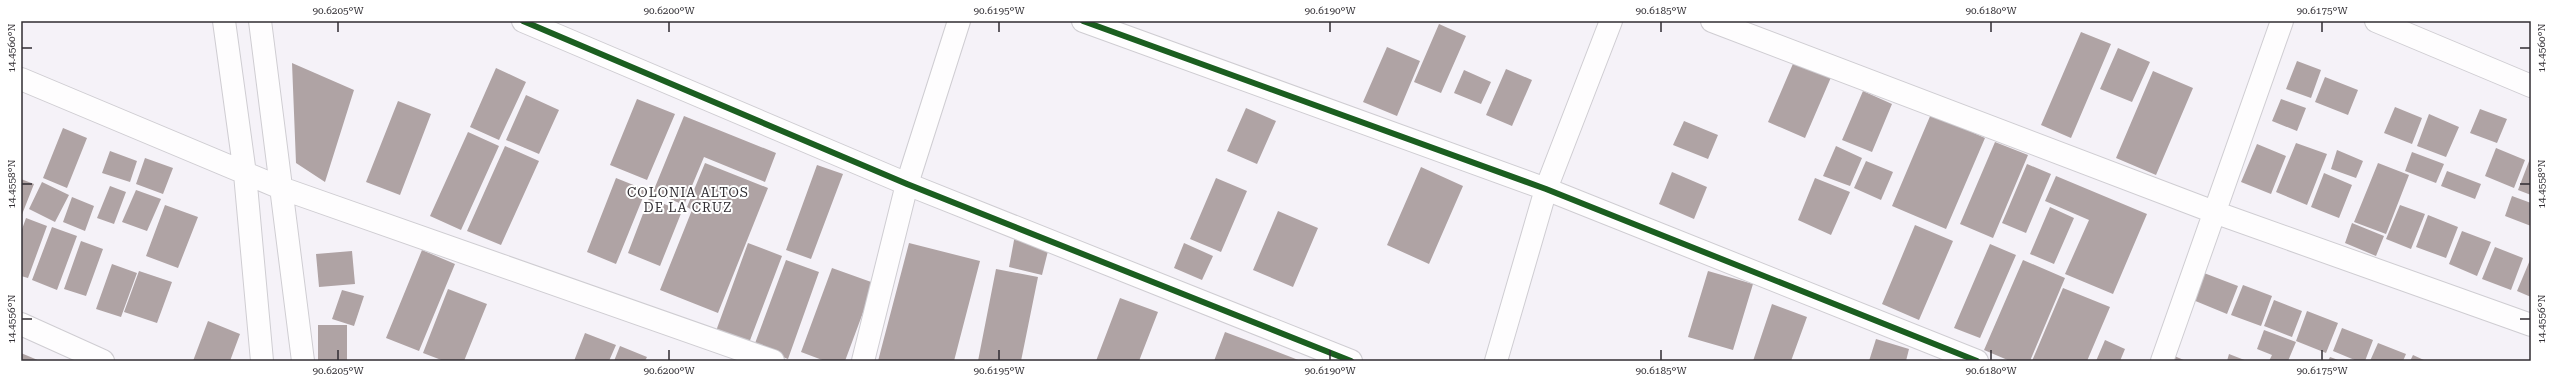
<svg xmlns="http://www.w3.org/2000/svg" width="2552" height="382" font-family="'Roboto Serif',serif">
  <rect width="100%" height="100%" fill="#f5f2f8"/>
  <path fill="#afa3a4" d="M1439 24 1466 36 1441 93 1414 82Z
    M2081 32 2111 44 2071 138 2041 125Z
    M1387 47 1420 61 1397 116 1363 102Z
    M2118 48 2150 62 2132 102 2100 89Z
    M1795 59 1832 75 1805 138 1768 122Z
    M2297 61 2321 70 2311 98 2286 89Z
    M292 63 354 90 325 182 296 163Z
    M496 68 526 82 499 140 470 127Z
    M1506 69 1532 80 1512 126 1486 115Z
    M1464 70 1491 82 1481 104 1454 93Z
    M2153 71 2193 88 2156 175 2116 158Z
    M2325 77 2358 90 2348 115 2315 102Z
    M1863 91 1892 104 1872 152 1842 140Z
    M526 95 559 110 539 154 506 140Z
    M637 99 675 114 647 180 610 165Z
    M2281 99 2306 108 2297 131 2272 121Z
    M398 101 431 114 400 195 366 182Z
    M2395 107 2422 118 2412 144 2384 133Z
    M1246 108 1276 121 1257 164 1227 151Z
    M2480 109 2507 119 2497 143 2470 133Z
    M1931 114 1985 138 1946 229 1892 206Z
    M2429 114 2459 127 2446 157 2417 146Z
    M684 116 776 153 765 182 704 157 684 205 653 192Z
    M1684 121 1718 135 1708 159 1673 145Z
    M63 128 87 138 67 188 43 178Z
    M468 132 499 146 461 230 430 216Z
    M1995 142 2028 155 1993 238 1960 224Z
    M2296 143 2327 154 2307 205 2276 192Z
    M2257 144 2286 156 2271 194 2241 182Z
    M505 146 539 161 501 245 467 231Z
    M1836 146 1862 158 1850 186 1823 176Z
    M2496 148 2525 160 2514 188 2485 176Z
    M2337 150 2363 161 2356 178 2331 169Z
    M110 151 137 161 130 182 102 173Z
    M2412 152 2444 164 2436 183 2405 171Z
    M2531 156V195L2518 190Z
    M145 158 173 168 163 194 136 184Z
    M1866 161 1893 172 1881 200 1854 188Z
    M705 163 768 188 718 313 660 290 692 210 687 207Z
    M2378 163 2409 175 2386 234 2354 222Z
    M2027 164 2051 174 2026 233 2002 223Z
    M817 165 843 174 811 259 786 250Z
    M1421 167 1463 186 1429 264 1387 245Z
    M2447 171 2481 184 2475 199 2441 186Z
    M1672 172 1707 187 1694 219 1659 204Z
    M2324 173 2352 185 2339 218 2311 207Z
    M2056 176 2147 214 2113 294 2065 274 2089 220 2045 201Z
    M616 178 646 190 616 264 587 252Z
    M1216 178 1247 191 1221 252 1190 239Z
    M1815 178 1850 192 1831 235 1798 220Z
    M21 179 34 184 21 217Z
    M42 182 69 195 55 222 29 209Z
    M110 186 126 192 114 224 97 218Z
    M136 190 161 199 147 231 122 222Z
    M2512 196 2531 203V226L2505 216Z
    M72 197 94 206 85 231 63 222Z
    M649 198 682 211 660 266 628 253Z
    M165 205 198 217 178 268 146 256Z
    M2400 205 2425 214 2411 249 2386 239Z
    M2050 207 2074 218 2054 264 2030 254Z
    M1278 211 1318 228 1293 287 1253 270Z
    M2428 215 2458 227 2446 258 2416 247Z
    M26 218 47 226 28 278 21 276V232Z
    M2352 223 2384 236 2376 256 2345 243Z
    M1915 225 1953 241 1919 320 1882 304Z
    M52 227 77 236 57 290 32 280Z
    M2462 231 2491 242 2477 276 2449 264Z
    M1015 235 1050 243 1042 275 1009 267Z
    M81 241 103 249 86 296 64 289Z
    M748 243 782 256 749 343 716 331Z
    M909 243 980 261 954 361H878Z
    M1184 243 1213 256 1202 280 1174 268Z
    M1990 244 2016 255 1980 338 1954 328Z
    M2495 247 2523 258 2511 290 2482 279Z
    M422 250 455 264 419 351 386 338Z
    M352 251 355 284 319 287 316 254Z
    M786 260 819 272 788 359 754 346Z
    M2023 260 2065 278 2030 361H2010L1984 350Z
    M2530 260H2531V297L2517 291Z
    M112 264 137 273 121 317 96 309Z
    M832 268 874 283 845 361H825L801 352Z
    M996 269 1038 277 1021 361H978Z
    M139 271 172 282 157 323 124 312Z
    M1708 271 1753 284 1733 350 1688 337Z
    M2204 273 2238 286 2227 314 2193 300Z
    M2243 285 2272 296 2261 326 2231 315Z
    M2063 288 2110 307 2087 361H2032Z
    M448 289 487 304 464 361H444L423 353Z
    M342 290 364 296 354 326 332 319Z
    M1120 298 1158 312 1139 361H1096Z
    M2274 300 2302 311 2292 337 2264 326Z
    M1772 304 1807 317 1791 361H1753Z
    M2307 311 2338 323 2326 353 2296 341Z
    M208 321 240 334 230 361H193Z
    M318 325H347V361H318Z
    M2342 328 2373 340 2365 361H2357L2333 351Z
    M2264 330 2296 342 2288 361H2269L2272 355 2257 349Z
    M1225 332 1257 344 1301 361H1214Z
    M585 333 616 345 609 361H574Z
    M1876 339 1909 349 1906 361H1869Z
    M2105 340 2125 349 2120 361H2096Z
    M2378 343 2406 354 2403 361H2370Z
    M620 346 647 357 645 361H614Z
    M21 353 40 361H21Z
    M2229 354 2247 361H2227Z
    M2172 355 2186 361H2170Z
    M2413 355 2426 361H2410Z
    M2330 357 2341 361H2328Z"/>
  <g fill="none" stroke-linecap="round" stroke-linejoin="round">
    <g stroke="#cfcdd2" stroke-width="24">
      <path id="street" d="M224 21 245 174 262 361
        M260 21 303 361
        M523 21 907 184 1351 361
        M1083 21 1546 189 1977 361
        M1712 21 2214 212 2531 325
        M2376 21 2531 86
        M21 79 281 188 773 361
        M21 324 103 361
        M863 361 907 184 959 21
        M1496 361 1546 189 1611 21
        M2162 361 2282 21"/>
    </g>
    <use href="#street" stroke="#fefdfe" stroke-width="22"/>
    <g stroke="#fff" stroke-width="8">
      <path id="cycleway" d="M523 21 907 184 1351 361
        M1083 21 1546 189 1977 361"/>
    </g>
    <use href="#cycleway" stroke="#1b5e20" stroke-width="6"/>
  </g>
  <path fill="none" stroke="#302d32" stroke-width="1.5" d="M338 22V32M669 22V32M999 22V32M1330 22V32M1661 22V32M1991 22V32M2322 22V32M22 48H32M2520 48H2530M22 184H32M2520 184H2530M22 319H32M2520 319H2530M338 350V360M669 350V360M999 350V360M1330 350V360M1661 350V360M1991 350V360M2322 350V360"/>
  <g text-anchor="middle" stroke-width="4" stroke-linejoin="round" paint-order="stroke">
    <g font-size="13" letter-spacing="1" fill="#302d32" stroke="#fff">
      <text x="688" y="197">COLONIA ALTOS<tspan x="688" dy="15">DE LA CRUZ</tspan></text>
    </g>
  </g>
  <rect width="2552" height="382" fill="none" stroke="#ffffff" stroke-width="44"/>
  <rect x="22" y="22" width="2508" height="338" fill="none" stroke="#302d32" stroke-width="1.5"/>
  <g font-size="10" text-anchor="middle" fill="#302d32">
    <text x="338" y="14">90.6205°W</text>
    <text x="669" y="14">90.6200°W</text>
    <text x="999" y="14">90.6195°W</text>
    <text x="1330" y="14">90.6190°W</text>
    <text x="1661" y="14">90.6185°W</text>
    <text x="1991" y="14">90.6180°W</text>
    <text x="2322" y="14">90.6175°W</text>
    <text transform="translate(11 48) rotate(-90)" y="4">14.4560°N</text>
    <text transform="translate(2541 48) rotate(-90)" y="4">14.4560°N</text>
    <text transform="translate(11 184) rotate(-90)" y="4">14.4558°N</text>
    <text transform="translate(2541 184) rotate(-90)" y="4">14.4558°N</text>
    <text transform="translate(11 319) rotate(-90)" y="4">14.4556°N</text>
    <text transform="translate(2541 319) rotate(-90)" y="4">14.4556°N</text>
    <text x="338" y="374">90.6205°W</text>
    <text x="669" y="374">90.6200°W</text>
    <text x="999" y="374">90.6195°W</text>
    <text x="1330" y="374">90.6190°W</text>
    <text x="1661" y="374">90.6185°W</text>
    <text x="1991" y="374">90.6180°W</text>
    <text x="2322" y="374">90.6175°W</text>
  </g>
</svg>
